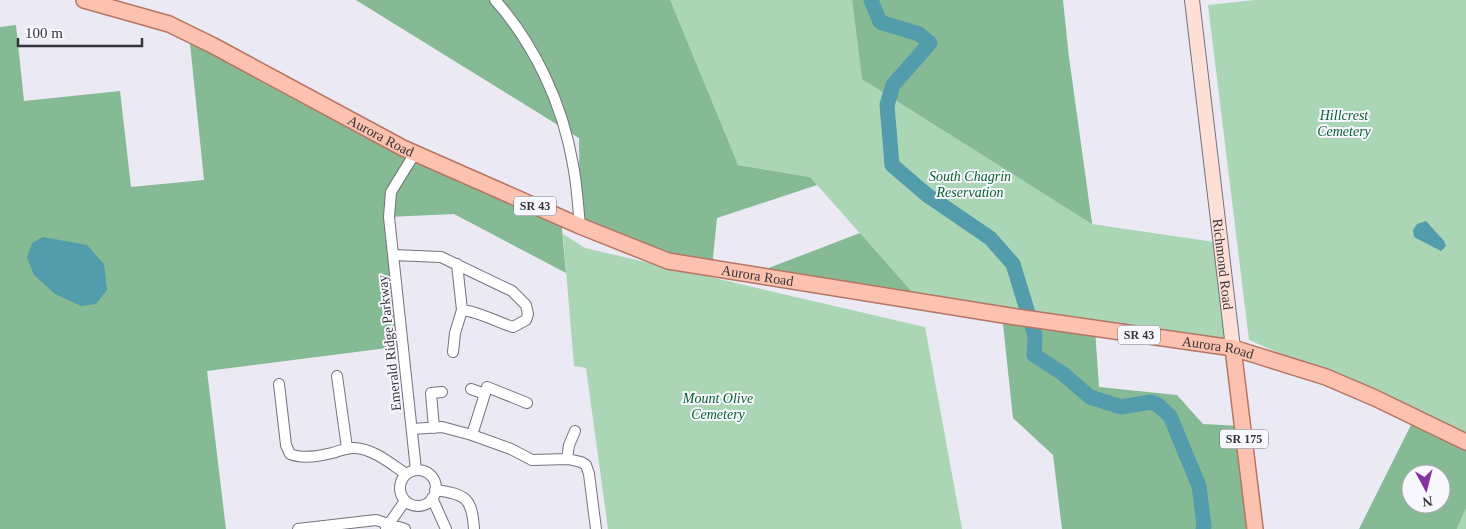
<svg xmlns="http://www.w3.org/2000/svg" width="1466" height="529" font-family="Georgia,serif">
  <rect width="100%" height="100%" fill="#eae9f4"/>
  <path fill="#abd6b6" d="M356 0H852L862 78 1069 58 1092 224 1221 243 1233 348 920 301 810 177 579 138Z
    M1255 0H1466V434L1249 340 1208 5Z
    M563 234 585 248 925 327 962 529H608L586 368 574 366Z
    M1466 508V529H1457Z"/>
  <path fill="#86ba94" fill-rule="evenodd" d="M356 0H495L499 4 504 0H670L738 165 810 177 817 185 717 218 712 268 580 226 579 138Z
    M852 0H1063L1069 58 1092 224 862 79Z
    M16 25 24 101 120 91 131 187 204 180 189 34 403 148 561 218 566 273 454 214 389 217 403 346 207 371 226 529H0V27Z
    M860 233 920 301 753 274Z
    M1002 315 1095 329 1099 387 1177 395 1203 424 1242 426 1255 529H1062L1053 455 1013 418Z
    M1415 417 1466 442V508L1457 529H1359ZM1411 474H1441V504H1411Z"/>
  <path fill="#529cac" d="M1426 221 1444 241 1446 246 1441 251 1414 237 1413 230 1417 224Z
    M43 237 87 245 104 264 107 290 96 304 81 306 55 294 34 275 27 258 32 243Z"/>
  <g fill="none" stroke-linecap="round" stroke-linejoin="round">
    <path stroke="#529cac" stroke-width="15" d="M871 0 880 22 919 34 930 43 893 85 887 105 892 165 927 195 990 238 1013 264 1035 336 1034 355 1062 373 1090 397 1121 407 1151 402 1158 405 1170 416 1199 486 1204 526 1203 529"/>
    <g stroke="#74737d" stroke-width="12">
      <path id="street" d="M495 0C535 45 563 105 573 165 577 185 578 206 580 226
        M415 153 391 192 389 217 416 470
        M393 255 441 257 512 291 526 305 528 314 526 320 513 327C497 322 477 311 462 310
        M453 352 455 333 462 310 457 264
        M337 376 347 448
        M279 384 286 445 290 454C302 459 320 456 332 453 340 451 347 447 355 448 374 449 391 464 406 474
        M471 389 485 394
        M434 428 431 393 442 392
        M412 429 442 427 472 435 511 449 532 460 568 459 581 462 586 465 589 474 596 529
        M472 435 487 387 527 403
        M567 459 569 445 575 431
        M400 488a18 18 0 1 1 36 0a18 18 0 1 1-36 0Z
        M435 490C466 494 472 498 474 529
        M432 498 446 529
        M386 528 405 501
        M298 529 376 520 405 529"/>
    </g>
    <g stroke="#74737d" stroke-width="16">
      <g id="secondary">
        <path id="s1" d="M1192 0 1233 348"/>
      </g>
    </g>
    <g stroke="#b67563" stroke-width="18">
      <g id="primary">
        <path id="s2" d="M84 0 169 24 212 45 403 148 580 226 668 261 1016 317 1233 348 1326 377 1375 398 1466 442"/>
        <path d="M1233 348 1255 529"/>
      </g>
    </g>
    <use href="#street" stroke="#fff" stroke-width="10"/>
    <use href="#secondary" stroke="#fee0d7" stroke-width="14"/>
    <use href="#primary" stroke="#fdc1af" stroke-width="15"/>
  </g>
  <g text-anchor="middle" stroke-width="4" stroke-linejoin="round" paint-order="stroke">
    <g fill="#f7f7fd" stroke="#6f6f74" stroke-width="1">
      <rect x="514" y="196.5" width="42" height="19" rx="4"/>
      <rect x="1118" y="325.5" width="42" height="19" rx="4"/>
      <rect x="1220" y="429.5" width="48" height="19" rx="4"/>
    </g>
    <g font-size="12" font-weight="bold" fill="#353539">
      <text x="535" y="210">SR 43</text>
      <text x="1139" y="339">SR 43</text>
      <text x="1244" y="443">SR 175</text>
    </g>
    <g font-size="14" font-style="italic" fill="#075f30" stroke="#f7f7fd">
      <text x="1344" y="120">Hillcrest<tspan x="1344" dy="16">Cemetery</tspan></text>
      <text x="970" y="181">South Chagrin<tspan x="970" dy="16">Reservation</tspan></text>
      <text x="718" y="403">Mount Olive<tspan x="718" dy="16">Cemetery</tspan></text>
    </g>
    <g font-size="14" fill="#353539" stroke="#f7f7fd">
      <text dy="5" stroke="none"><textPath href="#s2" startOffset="328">Aurora Road</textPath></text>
      <text dy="5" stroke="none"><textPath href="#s1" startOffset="266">Richmond Road</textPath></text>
      <text dy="5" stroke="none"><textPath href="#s2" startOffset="732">Aurora Road</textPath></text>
      <text transform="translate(389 343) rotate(-96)" y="5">Emerald Ridge Parkway</text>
      <text dy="5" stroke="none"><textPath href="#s2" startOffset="1198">Aurora Road</textPath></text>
    </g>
  </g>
  <g transform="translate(1426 489) rotate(173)"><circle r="24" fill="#f7f7fd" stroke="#a9a9af"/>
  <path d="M0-4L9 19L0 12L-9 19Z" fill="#8633a1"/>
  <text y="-8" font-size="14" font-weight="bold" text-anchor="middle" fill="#353539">N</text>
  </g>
  <path d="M18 38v8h124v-8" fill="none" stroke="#353539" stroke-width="2.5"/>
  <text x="25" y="38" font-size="15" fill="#353539" stroke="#f7f7fd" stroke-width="4" paint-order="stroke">100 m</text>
</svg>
